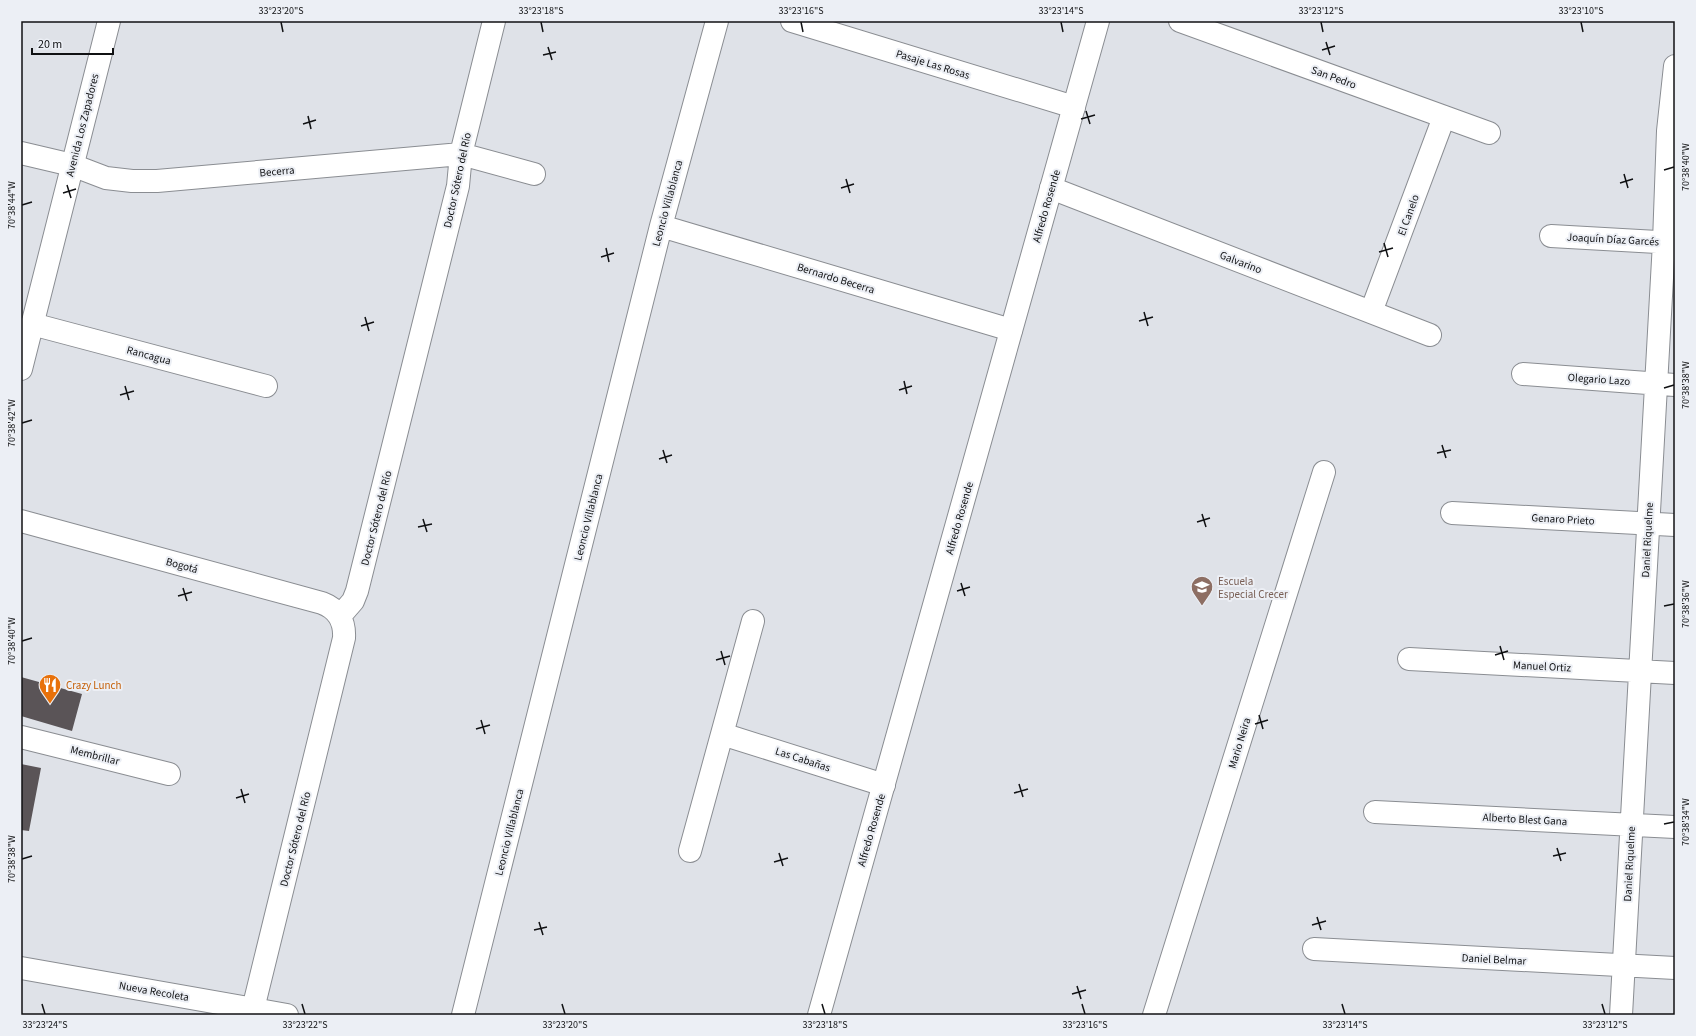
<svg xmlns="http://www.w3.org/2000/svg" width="1696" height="1036" font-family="'Source Sans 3',sans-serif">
  <rect width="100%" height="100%" fill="#dfe2e8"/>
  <path fill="#5a5457" d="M21 677 82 694 72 731 21 716Z
    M21 764 41 768 29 831 21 830Z"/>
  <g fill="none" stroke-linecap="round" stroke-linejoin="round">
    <g stroke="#8a8d92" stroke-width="24">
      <path id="street" d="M792 21 1074 107
        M1180 21 1489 133
        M21 153 72 165 106 178 132 181H157L461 154 534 174
        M1051 188 1430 335
        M661 226 1011 330
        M1551 236 1675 243
        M1371 312 1444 117
        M32 324 266 386
        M1523 374 1675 385
        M1452 513 1675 525
        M21 521 322 603C338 609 345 621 344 638L253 1009
        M340 616 353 601 357 591 458 186 461 154 494 21
        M1409 659 1675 673
        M722 734 884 785
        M21 737 169 774
        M1375 812 1675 827
        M690 851 753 621
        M1314 949 1675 968
        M21 968 287 1015
        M463 1015 661 226 717 21
        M1154 1015 1324 472
        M1621 1015 1664 242 1668 131 1675 66"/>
    </g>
    <g stroke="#8a8d92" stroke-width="24">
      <path id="secondary" d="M21 369 109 21
        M819 1015 1098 21"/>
    </g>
    <use href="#street" stroke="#fff" stroke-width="22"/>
    <use href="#secondary" stroke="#fff" stroke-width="22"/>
  </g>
  <path fill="none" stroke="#101113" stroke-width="1.5" d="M281 22 283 32M541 22 543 32M801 22 803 32M1061 22 1063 32M1321 22 1323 32M1581 22 1583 32M1326 42 1330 55M548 47 552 60M1322 50 1335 46M543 55 556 52M1086 111 1090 124M308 116 311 129M1081 119 1095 115M303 124 316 120M1664 170 1674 167M1624 174 1628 188M846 179 850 193M1620 183 1633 179M67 185 71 198M841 188 854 184M63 193 76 189M22 205 32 202M1384 243 1388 257M606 248 609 262M1379 252 1393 248M601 257 614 253M1144 312 1148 326M365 317 369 331M1139 321 1153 317M361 326 374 322M904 381 907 394M125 386 129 400M1664 388 1674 385M899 390 912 386M120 395 134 391M22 423 32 420M1442 445 1446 458M663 450 667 463M1437 453 1451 450M659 459 672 455M1202 514 1206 527M423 519 427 532M1197 522 1210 518M418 527 432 524M961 583 965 596M183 588 187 601M957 591 970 587M178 596 192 592M1664 606 1674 604M22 641 32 638M1500 646 1504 660M721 651 725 665M1495 655 1508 651M716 660 730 656M1259 715 1263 729M481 720 485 734M1255 724 1268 720M476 729 490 725M1019 784 1023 797M241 789 245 803M1014 793 1028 789M236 798 249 794M1664 824 1674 822M1557 848 1561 861M779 853 783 866M1553 856 1566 853M22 859 32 856M774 862 788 858M1317 917 1321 930M539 922 543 935M1312 925 1326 921M534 930 547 927M1077 986 1081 999M1072 994 1086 990M42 1004 45 1014M302 1004 305 1014M562 1004 565 1014M822 1004 825 1014M1082 1004 1085 1014M1342 1004 1345 1014M1602 1004 1605 1014"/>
  <defs>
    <g id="school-pin" transform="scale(1.15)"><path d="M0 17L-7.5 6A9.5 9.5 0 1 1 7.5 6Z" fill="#8d6e63" stroke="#eceff5"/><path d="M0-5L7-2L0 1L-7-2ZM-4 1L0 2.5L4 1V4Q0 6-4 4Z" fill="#fff"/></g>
    <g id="restaurant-pin" transform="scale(1.15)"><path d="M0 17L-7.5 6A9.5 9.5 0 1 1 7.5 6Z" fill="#e8710a" stroke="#eceff5"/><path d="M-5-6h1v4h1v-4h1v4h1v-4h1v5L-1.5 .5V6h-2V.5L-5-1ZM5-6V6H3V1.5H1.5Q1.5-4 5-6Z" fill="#fff"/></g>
  </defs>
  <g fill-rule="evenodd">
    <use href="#school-pin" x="1202" y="587"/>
    <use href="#restaurant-pin" x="50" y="685"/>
  </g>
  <g text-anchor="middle" stroke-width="4" stroke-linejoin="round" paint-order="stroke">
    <g font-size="11" fill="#101113" stroke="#eceff5">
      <text transform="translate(933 64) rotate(17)" y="4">Pasaje Las Rosas</text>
      <text transform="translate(1334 77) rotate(20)" y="4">San Pedro</text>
      <text transform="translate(82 125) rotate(-76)" y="4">Avenida Los Zapadores</text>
      <text transform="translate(277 171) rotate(-5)" y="4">Becerra</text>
      <text transform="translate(457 180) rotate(-78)" y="4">Doctor Sótero del Río</text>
      <text transform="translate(667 203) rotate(-75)" y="4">Leoncio Villablanca</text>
      <text transform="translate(1046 206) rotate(-74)" y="4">Alfredo Rosende</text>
      <text transform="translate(1408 215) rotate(-70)" y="4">El Canelo</text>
      <text transform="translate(1613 239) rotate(3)" y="4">Joaquín Díaz Garcés</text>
      <text transform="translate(1241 262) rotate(21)" y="4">Galvarino</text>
      <text transform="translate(836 278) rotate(17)" y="4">Bernardo Becerra</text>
      <text transform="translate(149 355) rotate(15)" y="4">Rancagua</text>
      <text transform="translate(1599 379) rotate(4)" y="4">Olegario Lazo</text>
      <text transform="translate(588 517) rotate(-76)" y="4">Leoncio Villablanca</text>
      <text transform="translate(376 518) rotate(-76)" y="4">Doctor Sótero del Río</text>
      <text transform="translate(959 518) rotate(-74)" y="4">Alfredo Rosende</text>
      <text transform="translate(1563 519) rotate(3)" y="4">Genaro Prieto</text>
      <text transform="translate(1647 540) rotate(-87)" y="4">Daniel Riquelme</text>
      <text transform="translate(182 565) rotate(15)" y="4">Bogotá</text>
      <text transform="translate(1542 666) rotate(3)" y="4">Manuel Ortiz</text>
      <text transform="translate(1239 743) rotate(-73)" y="4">Mario Neira</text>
      <text transform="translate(95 755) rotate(14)" y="4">Membrillar</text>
      <text transform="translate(803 759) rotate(18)" y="4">Las Cabañas</text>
      <text transform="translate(1525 819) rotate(3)" y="4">Alberto Blest Gana</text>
      <text transform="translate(871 830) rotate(-74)" y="4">Alfredo Rosende</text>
      <text transform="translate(509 832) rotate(-76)" y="4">Leoncio Villablanca</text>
      <text transform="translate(295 839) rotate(-76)" y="4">Doctor Sótero del Río</text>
      <text transform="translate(1629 864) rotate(-87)" y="4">Daniel Riquelme</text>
      <text transform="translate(1494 959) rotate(3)" y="4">Daniel Belmar</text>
      <text transform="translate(154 991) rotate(10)" y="4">Nueva Recoleta</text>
    </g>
    <g font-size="11" fill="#785e54" stroke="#eceff5" text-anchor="start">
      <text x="1218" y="585">Escuela<tspan x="1218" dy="13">Especial Crecer</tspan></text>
    </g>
    <g font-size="11" fill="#c56008" stroke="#eceff5" text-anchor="start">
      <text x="66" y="689">Crazy Lunch</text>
    </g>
  </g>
  <rect width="1696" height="1036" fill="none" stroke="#eceff5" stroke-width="44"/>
  <path d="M32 48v6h81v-6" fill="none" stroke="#101113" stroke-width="2"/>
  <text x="38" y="48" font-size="12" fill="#101113" stroke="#eceff5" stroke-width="3" paint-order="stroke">20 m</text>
  <rect x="22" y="22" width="1652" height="992" fill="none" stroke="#101113" stroke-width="1.5"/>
  <g font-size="10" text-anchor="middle" fill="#101113">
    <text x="281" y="14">33°23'20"S</text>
    <text x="541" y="14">33°23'18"S</text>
    <text x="801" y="14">33°23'16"S</text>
    <text x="1061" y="14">33°23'14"S</text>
    <text x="1321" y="14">33°23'12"S</text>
    <text x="1581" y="14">33°23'10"S</text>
    <text transform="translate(1685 167) rotate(-90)" y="4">70°38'40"W</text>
    <text transform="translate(11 205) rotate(-90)" y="4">70°38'44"W</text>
    <text transform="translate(1685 385) rotate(-90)" y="4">70°38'38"W</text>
    <text transform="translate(11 423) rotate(-90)" y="4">70°38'42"W</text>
    <text transform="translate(1685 604) rotate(-90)" y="4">70°38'36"W</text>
    <text transform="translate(11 641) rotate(-90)" y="4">70°38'40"W</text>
    <text transform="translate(1685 822) rotate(-90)" y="4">70°38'34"W</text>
    <text transform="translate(11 859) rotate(-90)" y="4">70°38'38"W</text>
    <text x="45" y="1028">33°23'24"S</text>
    <text x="305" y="1028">33°23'22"S</text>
    <text x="565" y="1028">33°23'20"S</text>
    <text x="825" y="1028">33°23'18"S</text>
    <text x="1085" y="1028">33°23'16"S</text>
    <text x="1345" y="1028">33°23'14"S</text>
    <text x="1605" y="1028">33°23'12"S</text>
  </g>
</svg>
